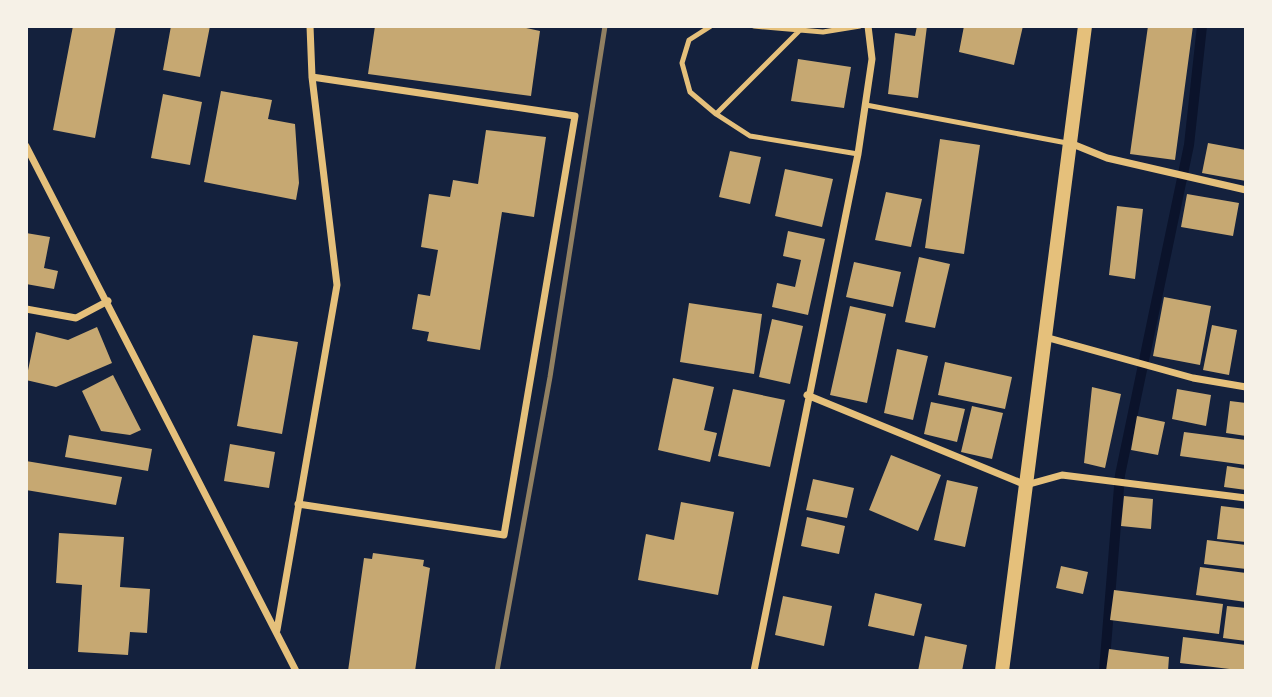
<svg xmlns="http://www.w3.org/2000/svg" width="1272" height="697" font-family="'Roboto Condensed',sans-serif">
  <rect width="100%" height="100%" fill="#14213d"/>
  <g fill="none" stroke-linecap="round" stroke-linejoin="round">
    <path stroke="#0b132b" stroke-width="10" d="M1104 671 1120 475 1189 145 1202 26"/>
  </g>
  <path fill="#c6a872" d="M73 26H116L95 138 53 130Z
    M171 26H210L200 77 163 70Z
    M375 26H517L540 31 531 96 368 74Z
    M917 26H927L918 98 888 94 895 33 915 36Z
    M964 26H1023L1014 65 959 52Z
    M1148 26H1193L1175 160 1130 154Z
    M798 59 851 67 844 108 791 101Z
    M221 91 272 100 268 119 295 124 299 183 296 200 204 182Z
    M163 94 202 102 190 165 151 158Z
    M486 130 546 137 534 217 502 212 480 350 427 341 429 332 412 329 418 294 430 296 438 250 421 247 429 194 450 197 453 180 478 184Z
    M940 139 980 145 964 254 925 248Z
    M1208 143 1246 150V181L1202 173Z
    M730 151 761 157 750 204 719 197Z
    M785 169 833 179 822 227 775 216Z
    M886 192 922 199 911 247 875 240Z
    M1187 194 1239 203 1233 236 1181 227Z
    M1117 206 1143 209 1135 279 1109 275Z
    M788 231 825 239 808 315 772 307 777 283 795 287 801 260 783 256Z
    M26 233 50 237 44 268 58 271 54 289 26 284Z
    M919 257 950 264 935 328 905 322Z
    M854 262 901 272 893 307 846 297Z
    M1164 297 1211 306 1200 365 1153 356Z
    M689 303 762 314 754 374 680 362Z
    M850 306 886 314 867 403 830 395Z
    M772 319 803 326 790 384 759 377Z
    M1212 325 1237 330 1229 375 1203 370Z
    M97 327 112 363 56 387 26 380 36 332 68 340Z
    M253 335 298 342 282 434 237 426Z
    M897 349 928 356 913 420 884 413Z
    M945 362 1012 377 1005 409 938 395Z
    M113 375 141 430 130 435 101 431 82 391Z
    M673 378 714 387 704 430 717 433 710 462 658 450Z
    M1092 387 1121 394 1105 468 1084 463Z
    M733 389 785 400 770 467 718 456Z
    M1177 389 1211 395 1206 426 1172 419Z
    M1230 401 1246 403V436L1226 433Z
    M931 402 965 409 957 442 924 434Z
    M972 406 1003 413 992 459 961 452Z
    M1137 416 1165 422 1158 455 1131 450Z
    M1184 432 1246 440V465L1180 456Z
    M69 435 152 449 148 471 65 457Z
    M230 444 275 452 269 488 224 481Z
    M891 455 941 475 918 531 869 510Z
    M26 461 122 477 116 505 26 490Z
    M1227 466 1246 469V490L1224 487Z
    M813 479 854 488 847 518 806 510Z
    M947 480 978 487 965 547 934 540Z
    M1124 496 1153 499 1151 529 1121 526Z
    M681 502 734 512 718 595 638 580 646 534 674 540Z
    M1221 506 1246 509V542L1217 539Z
    M807 517 845 526 839 554 801 546Z
    M59 533 124 537 120 587 150 589 147 633 130 632 128 655 78 652 82 585 56 583Z
    M1207 540 1246 545V569L1204 564Z
    M373 553 424 560 423 566 430 568 415 671H348L364 558 372 559Z
    M1061 566 1088 572 1083 594 1056 588Z
    M1200 567 1246 573V602L1196 595Z
    M1114 590 1223 604 1219 634 1110 620Z
    M875 593 922 604 914 636 868 626Z
    M783 596 832 606 824 646 775 635Z
    M1227 606 1246 608V641L1223 638Z
    M925 636 967 645 962 671H918Z
    M1183 637 1246 645V671L1180 663Z
    M1109 649 1169 657 1168 671H1106Z"/>
  <g fill="none" stroke-linecap="round" stroke-linejoin="round">
    <path stroke="#e5c07b" stroke-width="5" d="M711 26 689 40 682 63 690 92 716 114 750 136 858 154
      M754 26 823 32 860 26
      M866 105 1067 143
      M716 114 799 31"/>
    <path stroke="#e5c07b" stroke-width="7" d="M1070 143 1107 158 1246 190
      M26 146 296 671
      M26 309 76 318 108 301
      M1045 337 1193 378 1246 387
      M807 395 1026 485 1062 475 1246 498
      M298 504 504 535 575 116 312 77
      M277 630 337 285 312 77 310 26
      M754 671 858 154 872 59 868 26"/>
    <path stroke="#e5c07b" stroke-width="14" d="M1002 671 1085 26"/>
    <path stroke="#918062" stroke-width="5" d="M497 671 550 377 605 26"/>
  </g>
  <rect width="1272" height="697" fill="none" stroke="#f6f1e7" stroke-width="56"/>
</svg>
